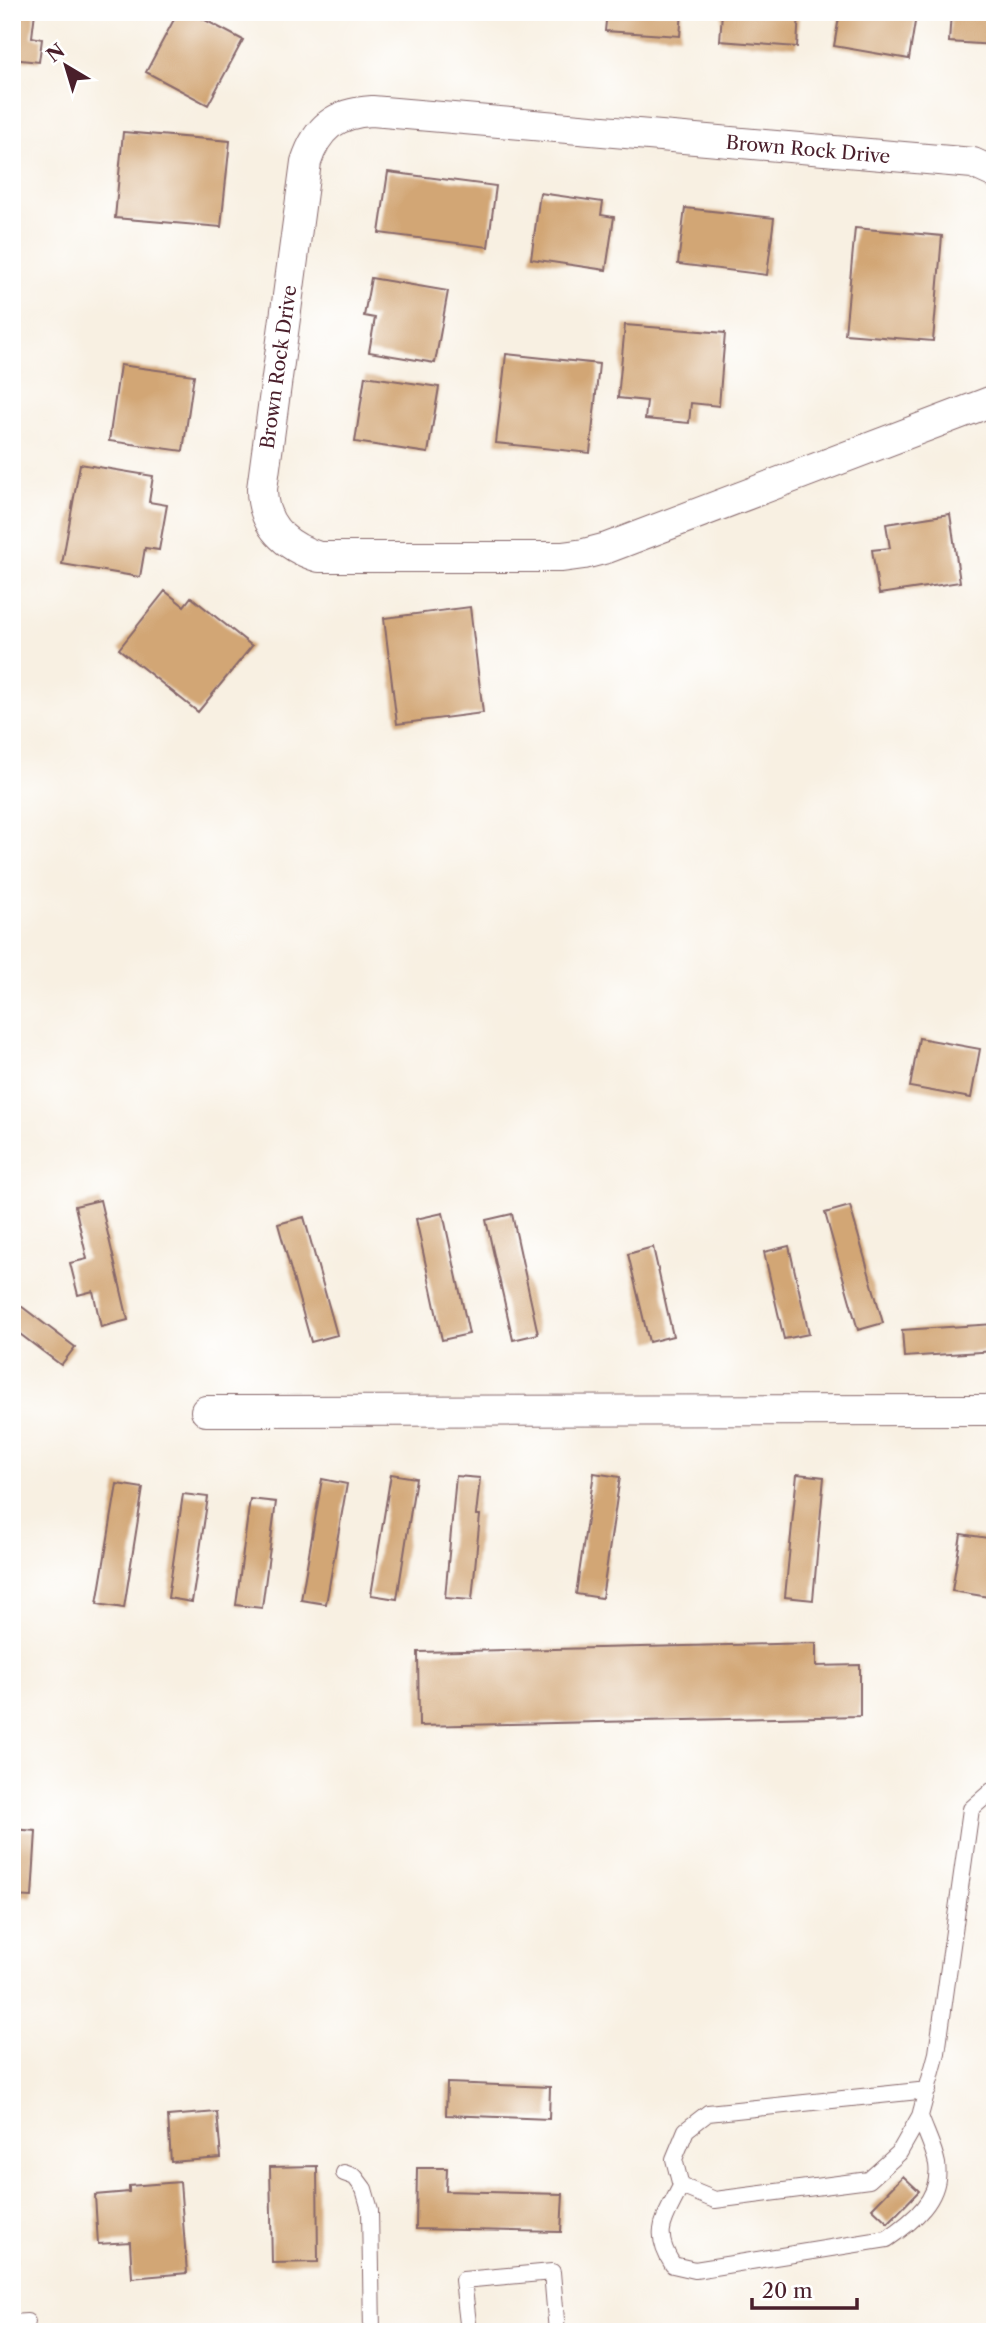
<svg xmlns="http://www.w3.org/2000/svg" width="1007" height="2344" font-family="'Libre Caslon Text',serif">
  <rect width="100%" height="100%" fill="#fff"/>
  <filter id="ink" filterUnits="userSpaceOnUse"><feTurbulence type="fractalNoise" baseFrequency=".0143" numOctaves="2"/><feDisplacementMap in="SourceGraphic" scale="14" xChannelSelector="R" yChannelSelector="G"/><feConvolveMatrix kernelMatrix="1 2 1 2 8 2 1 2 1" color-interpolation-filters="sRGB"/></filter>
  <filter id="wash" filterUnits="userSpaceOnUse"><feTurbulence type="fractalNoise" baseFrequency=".00686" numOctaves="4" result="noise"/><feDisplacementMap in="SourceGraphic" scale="28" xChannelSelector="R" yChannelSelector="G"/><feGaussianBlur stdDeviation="1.57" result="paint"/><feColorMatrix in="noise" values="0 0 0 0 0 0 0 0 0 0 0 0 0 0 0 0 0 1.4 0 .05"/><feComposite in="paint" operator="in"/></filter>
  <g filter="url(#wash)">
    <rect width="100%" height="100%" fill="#f8f0e2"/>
    <g id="blocks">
      <path fill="#d2a675" d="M12 12H35L32 37 42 39 39 62 12 59Z
        M178 12H190L243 40 208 105 146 72Z
        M492 12H560V20L492 16Z
        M607 12H682L680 36 605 31Z
        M722 12H799L797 47 720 41Z
        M840 12H909V14L916 16 909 59 834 46Z
        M951 12H995V45L949 42Z
        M123 132 230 141 221 227 115 218Z
        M388 172 496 186 488 247 379 233Z
        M540 193 603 202 601 215 614 217 606 270 531 259Z
        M685 208 774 218 767 275 678 264Z
        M855 228 942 236 933 341 845 334Z
        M371 278 448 291 435 363 369 352 375 318 364 316Z
        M625 325 725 333 719 406 691 403 689 423 645 419 647 401 618 398Z
        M506 354 599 364 590 453 496 443Z
        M120 365 194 375 183 451 109 441Z
        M365 376 439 387 428 453 355 442Z
        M80 464 153 476 149 502 167 505 159 550 145 548 140 577 62 564Z
        M950 514 960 582 879 594 872 550 890 548 886 524Z
        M165 591 184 606 191 597 252 646 198 712 119 649Z
        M470 607 483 713 397 724 384 618Z
        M919 1038 980 1049 971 1098 910 1087Z
        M100 1200 128 1320 101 1327 93 1291 78 1295 70 1263 87 1259 75 1206Z
        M850 1206 883 1323 858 1330 825 1213Z
        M443 1213 469 1334 442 1340 416 1219Z
        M512 1214 538 1334 513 1340 486 1220Z
        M304 1217 337 1335 311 1342 278 1224Z
        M789 1246 809 1334 784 1339 764 1252Z
        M653 1247 673 1336 649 1342 628 1254Z
        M13 1300 75 1347 61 1365 12 1328Z
        M995 1324V1351L904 1357 902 1330Z
        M594 1473 620 1477 602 1598 576 1594Z
        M391 1474 416 1478 397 1599 371 1595Z
        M797 1474 824 1477 813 1600 785 1597Z
        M456 1476 480 1478 476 1515H480L472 1600 445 1598Z
        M322 1479 347 1484 326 1604 301 1600Z
        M117 1484 143 1488 124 1608 97 1604Z
        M183 1494 208 1497 192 1602 168 1598Z
        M250 1499 276 1502 262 1608 236 1605Z
        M961 1534 995 1539V1598L952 1591Z
        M816 1643V1666L860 1665V1716L419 1726 418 1652Z
        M12 1829 36 1831 32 1897 12 1896Z
        M447 2083 550 2087 549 2119 446 2115Z
        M217 2112 221 2158 171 2162 168 2116Z
        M317 2166 318 2262 272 2263 270 2167Z
        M417 2168H447L446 2191 563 2194 561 2232 416 2229Z
        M903 2176 919 2191 888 2223 872 2208Z
        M180 2182 187 2273 132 2278 130 2242 98 2244 95 2195 129 2192V2186Z
        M12 2191H14L17 2261 12 2262Z"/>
    </g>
  </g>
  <g filter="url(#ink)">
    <use href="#blocks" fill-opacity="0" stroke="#87686b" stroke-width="2"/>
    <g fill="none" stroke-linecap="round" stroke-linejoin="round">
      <g stroke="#87686b" stroke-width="18">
        <path id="service" d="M928 2090 708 2113 686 2130 674 2159 681 2186 715 2200 869 2180 899 2153 920 2116 937 2053 971 1809 995 1788
          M344 2173 355 2177 364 2189 370 2210 372 2332
          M681 2186C665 2219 651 2231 673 2265L695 2270 887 2239C912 2222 942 2199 937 2164 934 2148 925 2131 920 2116
          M12 2323 27 2322
          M469 2332 463 2280 552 2272 557 2332"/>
      </g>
      <g stroke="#87686b" stroke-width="32">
        <path id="minor" d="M995 173 973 163 372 111C335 113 317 128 306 162L262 489C262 525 286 547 319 557H562L584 554 607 548 995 400
          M206 1411 995 1410"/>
      </g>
      <use href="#service" stroke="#fff" stroke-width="16"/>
      <use href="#minor" stroke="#fff" stroke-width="30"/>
    </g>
  </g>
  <g text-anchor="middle" stroke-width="5" stroke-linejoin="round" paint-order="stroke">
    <g font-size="19" fill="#4a1f2b" stroke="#fff">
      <text transform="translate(808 149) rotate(5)" y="7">Brown Rock Drive</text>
      <text transform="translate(278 367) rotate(-82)" y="7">Brown Rock Drive</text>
    </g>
  </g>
  <rect width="1007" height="2344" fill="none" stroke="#fff" stroke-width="42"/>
  <g transform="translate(66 66) rotate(322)" stroke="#ffffff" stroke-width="5" paint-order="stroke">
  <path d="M0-5L12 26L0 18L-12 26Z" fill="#4a1f2b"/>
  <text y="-10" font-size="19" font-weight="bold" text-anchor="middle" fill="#4a1f2b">N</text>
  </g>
  <path d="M752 2298v10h105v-10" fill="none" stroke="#4a1f2b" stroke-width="3.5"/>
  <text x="762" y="2298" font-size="21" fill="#4a1f2b" stroke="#ffffff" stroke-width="5" paint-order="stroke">20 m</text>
</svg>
